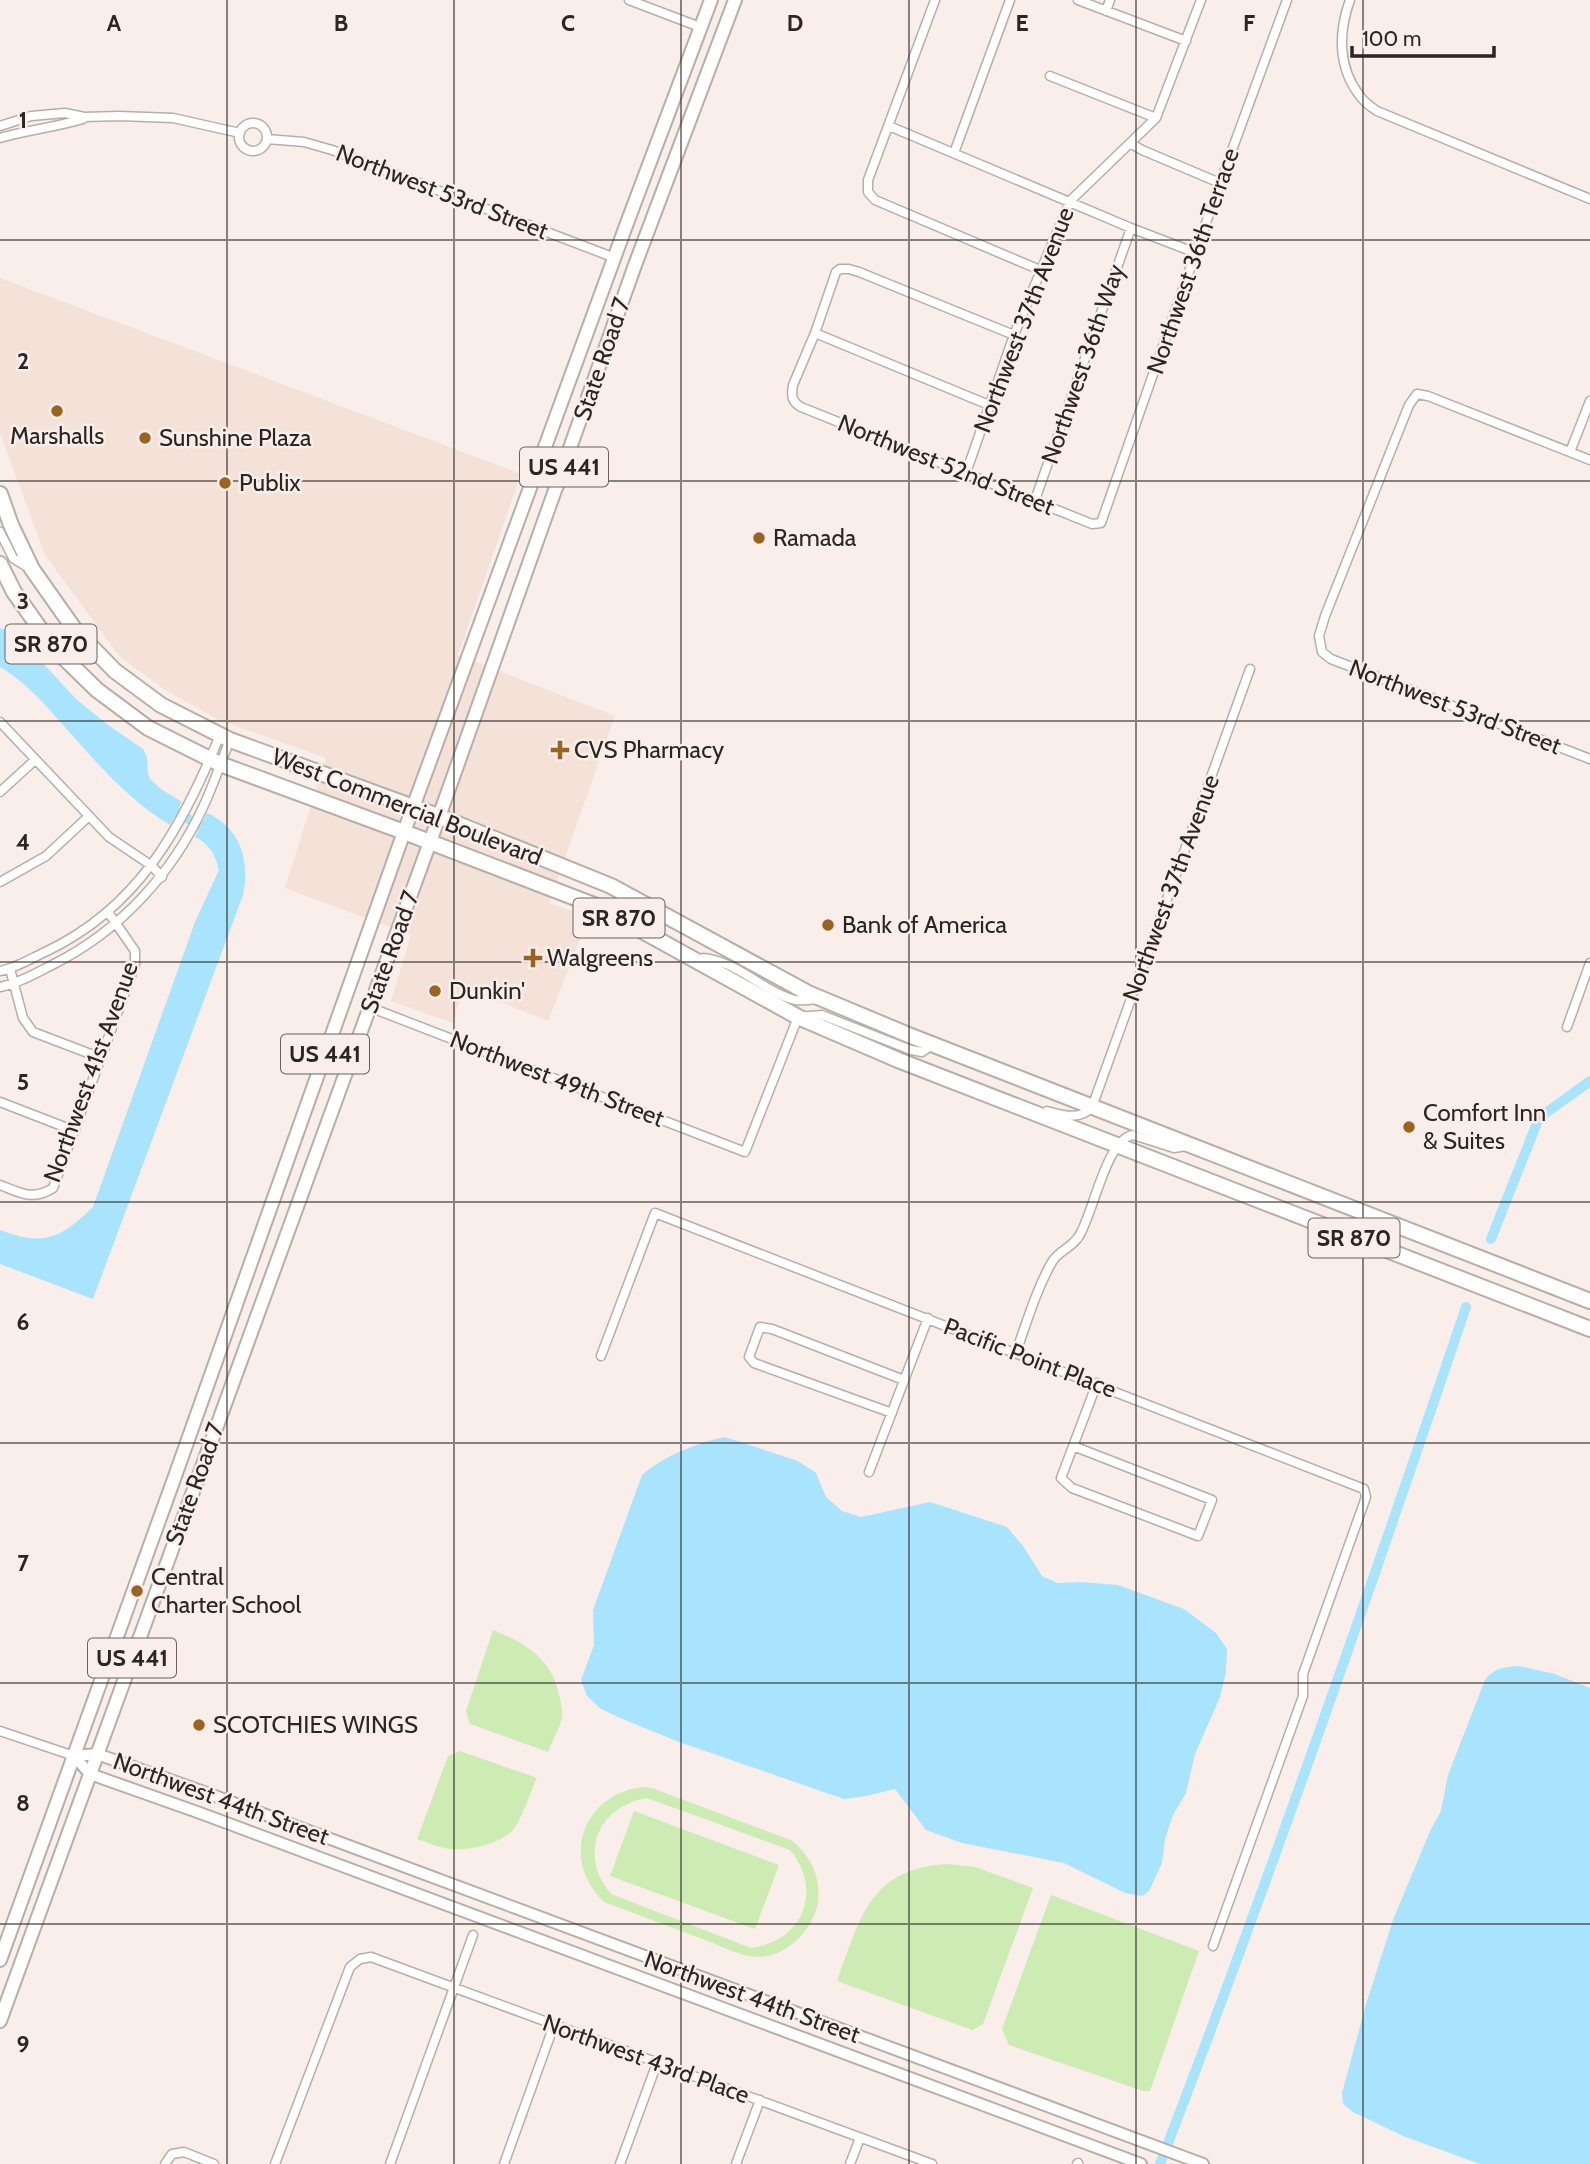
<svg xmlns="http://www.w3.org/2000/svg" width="1590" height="2164" font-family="Cabin,sans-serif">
  <rect width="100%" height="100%" fill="#f9eee9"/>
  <path fill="#f4e2d8" d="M0 278 521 474 458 655 615 716 549 903 589 917 548 1021 463 987 453 1023 391 1001 411 935 285 888 326 758 219 720 165 690 119 656 45 555 0 433Z"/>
  <path fill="#ccecb4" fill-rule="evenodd" d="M493 1630C525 1643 552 1659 559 1695 561 1702 563 1710 562 1717 560 1728 552 1741 548 1752L470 1724 466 1711Z
    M460 1751 537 1778C531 1790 520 1825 511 1832 496 1845 468 1851 449 1849 438 1847 428 1843 417 1839L448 1756Z
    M642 1787 652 1788 791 1840C810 1855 821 1876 818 1901 814 1931 783 1962 750 1956 735 1954 719 1945 705 1940 671 1927 638 1915 604 1902 560 1860 582 1795 642 1787ZM647 1798 790 1850C824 1891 802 1942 751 1948L611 1894C578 1856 597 1806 647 1798Z
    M634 1811 779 1865 755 1929 610 1876Z
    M948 1864 975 1867 1033 1888 983 2024 972 2030 837 1981C860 1919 869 1868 948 1864Z
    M1051 1895 1199 1951 1150 2091H1143L1009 2045 1002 2029Z"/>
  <path fill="#a8e4fe" d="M0 628 23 637 42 662 76 699 108 725 143 749 147 757 148 773 150 779 161 789 182 802 170 825C127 799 97 763 64 726 44 704 26 682 0 667Z
    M207 813C241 828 250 861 243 895L93 1299 0 1264V1230C45 1247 61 1238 93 1207L195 922 219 870C216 856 209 843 195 837Z
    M725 1437 798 1461 816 1473 826 1497 842 1511 861 1517 930 1502 1007 1527 1023 1546 1042 1576 1057 1583 1082 1582 1118 1585 1184 1609 1216 1633 1227 1649 1226 1672 1220 1697 1195 1754 1186 1793 1173 1815 1165 1839 1162 1863 1149 1891 1142 1896 1125 1893 1064 1863 962 1843 926 1830 895 1789 866 1796 844 1799 679 1742 620 1718 601 1709 587 1696 581 1680 594 1645 593 1610 642 1475C663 1456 697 1443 725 1437Z
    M1519 1666 1555 1674 1590 1688V2164H1480L1403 2136 1353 2112 1343 2104 1342 2093 1367 2001 1393 1920 1430 1831 1441 1811 1448 1775 1485 1680C1494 1668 1504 1667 1519 1666Z"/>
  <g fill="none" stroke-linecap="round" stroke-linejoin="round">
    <path stroke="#a8e4fe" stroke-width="10" d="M165 806 201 826
      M1491 1239 1539 1118 1590 1081
      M1160 2164C1269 1881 1369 1594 1466 1307"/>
    <g stroke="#b8aea8" stroke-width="11">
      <path id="street" d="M629 0 700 27
        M935 0 868 180V192L875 200 1040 270
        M1078 0 1186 41
        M1350 0C1338 33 1338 68 1360 96 1364 102 1371 107 1377 111L1590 199
        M1106 11 1110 0
        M1050 76 1156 118
        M239 137a14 14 0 1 1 28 0a14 14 0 1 1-28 0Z
        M0 126 31 116 65 113 84 117 119 116 173 118 240 133
        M889 126 1131 228 1196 253
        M0 138C28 130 56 127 83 119
        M267 139 304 142 332 150 615 258
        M1130 143 1142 150 1220 183
        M954 153 1010 0
        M815 333 989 405
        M1014 335 859 272 849 269H840L836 272 815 333 793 385C791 396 792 402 801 407L1092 524 1101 523 1220 183 1287 0
        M1570 452 1590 401
        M1590 460 1428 396 1417 394 1409 405 1325 616 1319 636 1322 652 1331 659 1590 759
        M966 473 1014 335 1070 201 1156 118 1201 0
        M1035 500 1131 228
        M0 532 13 558 29 568
        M0 722 109 837 152 866 162 877
        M0 792 35 760
        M0 882 46 856 88 817
        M699 963 703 958C737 961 764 992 795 1000 802 1001 810 1000 817 999
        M10 969 23 1018 33 1032 101 1058
        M0 971C16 968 30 959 45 952 139 908 182 827 220 735
        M0 987C19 983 36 973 54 964 121 930 173 873 204 805 214 784 221 761 230 740
        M369 1007 745 1152 798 1017 822 1015 911 1050 922 1052 932 1045
        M1567 1027 1590 963
        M0 1102 75 1131
        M1047 1111C1062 1115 1080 1121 1092 1107L1250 669
        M0 1185C21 1193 32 1201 53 1188L135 965V951L108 912
        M1016 1352C1027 1322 1036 1290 1052 1262 1058 1251 1073 1247 1079 1236 1093 1215 1106 1139 1133 1135L1174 1148 1186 1146
        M601 1356 655 1213 1364 1489 1366 1497 1303 1674V1696L1213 1946
        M892 1413 754 1363 749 1357 760 1327 772 1329 904 1380
        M1073 1446 1212 1500 1198 1536 1072 1488 1061 1478 1097 1383
        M869 1472 928 1318
        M0 1731 74 1756
        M165 2164 172 2154 184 2152 214 2164
        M275 2164 350 1967 360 1959 371 1957 932 2164
        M390 2164 473 1935
        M504 2164 554 2025
        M620 2164 657 2063
        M736 2164 760 2100
        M850 2164 860 2138
        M1077 2164 1078 2163"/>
    </g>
    <g stroke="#b8aea8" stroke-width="14">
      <path id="secondary" d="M74 1756 97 1754 207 1793 1203 2164
        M74 1756 90 1774 200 1813 1141 2164"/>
    </g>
    <g stroke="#b8aea8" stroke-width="16">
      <path id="primary" d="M544 457C545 470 548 477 557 486
        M0 1960 174 1479 404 832 627 223 711 0
        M0 2021 430 842 635 265 735 0"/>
    </g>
    <g stroke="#b8aea8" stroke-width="18">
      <path id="highway" d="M0 494 11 525 32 569 75 630 115 671 161 705 230 740 438 816 611 886 808 993 911 1036 1590 1301
        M0 564 14 592 53 647 97 690 148 728 220 764 404 832 599 907 798 1017 898 1060 1590 1329"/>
    </g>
    <use href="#street" stroke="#fff" stroke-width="8"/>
    <use href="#secondary" stroke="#fff" stroke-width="10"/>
    <use href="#primary" stroke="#fff" stroke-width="12"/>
    <use href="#highway" stroke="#fff" stroke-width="14"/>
  </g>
  <path fill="none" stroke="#292623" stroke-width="2" stroke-opacity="0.55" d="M227 0V2164M454 0V2164M681 0V2164M909 0V2164M1136 0V2164M1363 0V2164M0 240H1590M0 481H1590M0 721H1590M0 962H1590M0 1202H1590M0 1443H1590M0 1683H1590M0 1924H1590"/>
  <g fill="#9b631f" stroke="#f9eee9" stroke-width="2.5">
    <circle cx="57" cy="411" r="7"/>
    <circle cx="145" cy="438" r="7"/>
    <circle cx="225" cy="483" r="7"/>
    <circle cx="759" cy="538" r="7"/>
    <path d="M556.5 739.5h7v7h7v7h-7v7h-7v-7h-7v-7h7z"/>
    <circle cx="828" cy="925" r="7"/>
    <path d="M529.5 947.5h7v7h7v7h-7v7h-7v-7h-7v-7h7z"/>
    <circle cx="435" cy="991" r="7"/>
    <circle cx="1409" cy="1127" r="7"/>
    <circle cx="137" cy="1591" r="7"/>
    <circle cx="199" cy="1725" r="7"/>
  </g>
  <g text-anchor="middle" stroke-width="5" stroke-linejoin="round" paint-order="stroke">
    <g fill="#f9eee9" stroke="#67625e" stroke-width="2">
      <rect x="520" y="447.5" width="88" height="39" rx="5"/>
      <rect x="5.5" y="624.5" width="91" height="39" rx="5"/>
      <rect x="573.5" y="898.5" width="91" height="39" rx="5"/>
      <rect x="281" y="1034.5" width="88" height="39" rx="5"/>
      <rect x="1308.5" y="1218.5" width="91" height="39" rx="5"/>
      <rect x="88" y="1638.5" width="88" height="39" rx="5"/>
    </g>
    <g font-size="23" font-weight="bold" fill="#292623">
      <text x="564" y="475">US 441</text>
      <text x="51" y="652">SR 870</text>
      <text x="619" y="926">SR 870</text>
      <text x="325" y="1062">US 441</text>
      <text x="1354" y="1246">SR 870</text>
      <text x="132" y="1666">US 441</text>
    </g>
    <g font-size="24" fill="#292623" stroke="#f9eee9">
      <text transform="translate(442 192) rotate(21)" y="8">Northwest 53rd Street</text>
      <text transform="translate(1193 261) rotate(-71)" y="8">Northwest 36th Terrace</text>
      <text transform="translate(1024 320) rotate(-69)" y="8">Northwest 37th Avenue</text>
      <text transform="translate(602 359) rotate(-71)" y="8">State Road 7</text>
      <text transform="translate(1083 364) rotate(-71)" y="8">Northwest 36th Way</text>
      <text transform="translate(946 465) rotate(22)" y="8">Northwest 52nd Street</text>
      <text transform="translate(1455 707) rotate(21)" y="8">Northwest 53rd Street</text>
      <text transform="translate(407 807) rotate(21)" y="8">West Commercial Boulevard</text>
      <text transform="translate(1171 888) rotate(-70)" y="8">Northwest 37th Avenue</text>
      <text transform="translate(390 952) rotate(-70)" y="8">State Road 7</text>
      <text transform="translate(91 1072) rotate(-70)" y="8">Northwest 41st Avenue</text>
      <text transform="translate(557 1079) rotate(21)" y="8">Northwest 49th Street</text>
      <text transform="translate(1030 1358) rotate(21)" y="8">Pacific Point Place</text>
      <text transform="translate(195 1484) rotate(-70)" y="8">State Road 7</text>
      <text transform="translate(221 1799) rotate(20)" y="8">Northwest 44th Street</text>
      <text transform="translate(752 1997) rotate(20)" y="8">Northwest 44th Street</text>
      <text transform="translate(646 2059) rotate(20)" y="8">Northwest 43rd Place</text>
    </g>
    <g font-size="24" fill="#292623" stroke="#f9eee9" text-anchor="start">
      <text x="57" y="444" text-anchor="middle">Marshalls</text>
      <text x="159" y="446">Sunshine Plaza</text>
      <text x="239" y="491">Publix</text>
      <text x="773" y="546">Ramada</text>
      <text x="574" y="758">CVS Pharmacy</text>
      <text x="842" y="933">Bank of America</text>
      <text x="547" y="966">Walgreens</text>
      <text x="449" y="999">Dunkin'</text>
      <text x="1423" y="1121">Comfort Inn<tspan x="1423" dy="28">&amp; Suites</tspan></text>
      <text x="151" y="1585">Central<tspan x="151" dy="28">Charter School</tspan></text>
      <text x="213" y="1733">SCOTCHIES WINGS</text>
    </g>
  </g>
  <g font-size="23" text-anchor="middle" font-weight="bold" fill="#292623" stroke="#f9eee9" stroke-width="5" stroke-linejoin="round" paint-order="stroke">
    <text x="114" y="31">A</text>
    <text x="341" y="31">B</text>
    <text x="568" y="31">C</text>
    <text x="795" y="31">D</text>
    <text x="1022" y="31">E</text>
    <text x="1249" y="31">F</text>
    <text x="23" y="128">1</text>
    <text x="23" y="369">2</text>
    <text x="23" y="609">3</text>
    <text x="23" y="850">4</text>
    <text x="23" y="1090">5</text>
    <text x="23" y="1330">6</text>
    <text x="23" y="1571">7</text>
    <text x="23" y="1811">8</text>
    <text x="23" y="2052">9</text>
  </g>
  <path d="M1352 46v10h142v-10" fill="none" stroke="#292623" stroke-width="3.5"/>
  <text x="1362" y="46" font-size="21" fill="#292623" stroke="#f9eee9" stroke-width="5" paint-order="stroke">100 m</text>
</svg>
